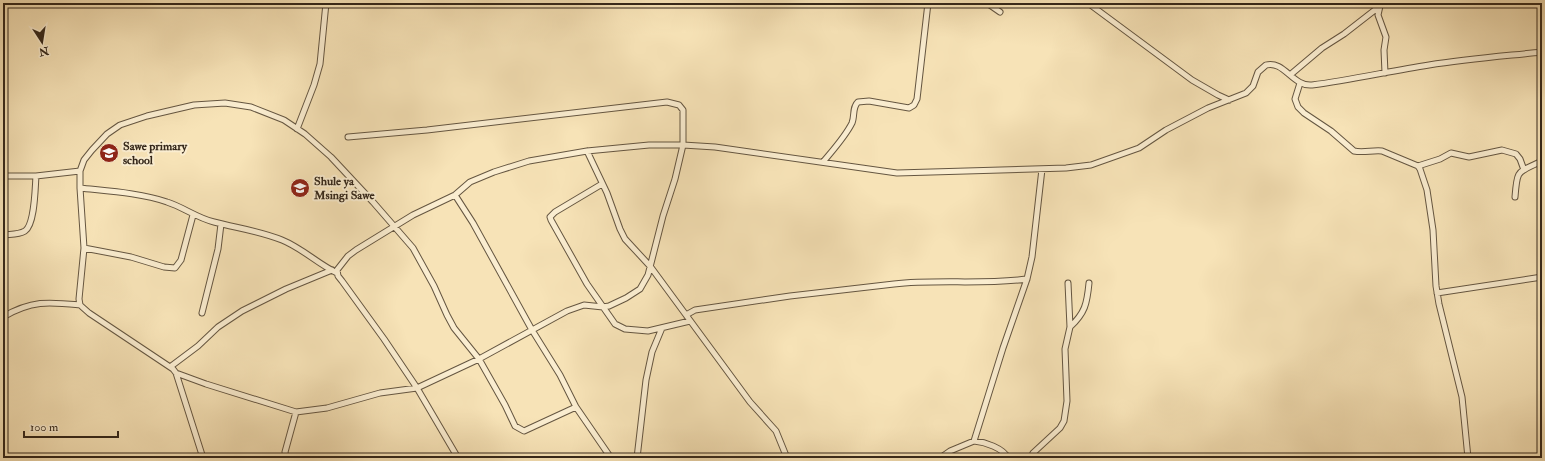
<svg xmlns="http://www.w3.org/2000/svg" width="1545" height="461" font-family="'IM FELL Double Pica',serif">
  <rect width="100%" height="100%" fill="#f7e3b7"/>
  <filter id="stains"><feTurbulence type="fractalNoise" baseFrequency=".005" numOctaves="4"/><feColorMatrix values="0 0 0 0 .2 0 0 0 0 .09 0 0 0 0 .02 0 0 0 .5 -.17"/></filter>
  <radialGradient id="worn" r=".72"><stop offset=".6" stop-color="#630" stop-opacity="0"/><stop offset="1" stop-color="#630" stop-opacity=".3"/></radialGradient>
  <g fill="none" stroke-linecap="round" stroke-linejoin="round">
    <g stroke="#655641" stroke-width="7">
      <path id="minor" d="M987 3 1000 12
        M1088 3 1192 80 1218 95 1229 100
        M1383 3 1380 6 1378 15 1386 37 1384 50 1385 73
        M1290 75 1322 48 1344 34 1380 6
        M1300 83 1295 99 1298 107 1304 113 1331 131 1354 151C1363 153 1373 150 1382 151L1418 166 1420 169 1427 190 1433 230 1436 286 1439 304 1462 397 1468 458
        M297 129 314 85 320 64 326 3
        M587 151 607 193 620 229 625 239 650 266 750 402 776 431 787 458
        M823 162C833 150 845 137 852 123 855 116 852 107 858 102L869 101 909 108 914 105 917 99 928 3
        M1418 166 1440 159 1451 153 1469 157 1502 150 1516 154 1520 159 1524 170
        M3 176H36L80 171
        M602 184 555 212 550 217 551 220 587 284 615 324 625 329 648 331 690 321
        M80 188C107 191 141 193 167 202 183 207 197 218 214 222 237 228 260 231 282 240 302 248 318 264 337 273
        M455 195 473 223 532 330 560 375 576 407 611 458
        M1515 197C1517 169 1517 173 1542 161
        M3 235C11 234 18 235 25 231 35 224 35 188 36 176
        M84 248 131 257 164 267 175 268 181 260 193 215
        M1437 293 1542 277
        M202 313 218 249 221 224
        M686 315 695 310 790 296 894 284C938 279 983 285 1027 279
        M3 317C32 300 49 302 80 305
        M1070 327C1085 313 1087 304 1089 283
        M170 367 198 346 218 327 242 311 286 289 332 270
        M176 373 206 384 296 412 327 408 380 393 417 388 479 359 567 311 584 305 603 307 609 306 626 298 640 289 648 275 663 216 675 179 683 145V110L679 105 667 102 427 130 348 137
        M974 441 1003 348 1027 279 1032 257 1042 169
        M203 458 176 373 173 369 89 313 80 305 79 299 84 248 80 188V171L84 160 92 150 107 134 120 125 147 116 194 105 225 103 251 107 284 120 305 134 331 157 373 202 413 248 434 286 447 315 454 328 479 359 505 405 515 426 524 431 576 407
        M286 458 285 452 296 412
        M458 458 417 388 384 339 342 281 338 276 337 270 348 256 356 250 413 215 455 195 470 182 494 172 529 161 587 151 649 145H683L715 147 897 173 1066 168 1091 165 1139 148 1166 130 1208 108 1246 93 1253 86 1258 72 1266 65C1284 60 1293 87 1312 85 1351 80 1390 71 1429 65 1467 59 1505 56 1542 52
        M637 458 646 380 652 352 662 328
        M940 458 950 451 974 441C985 442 1003 448 1008 458
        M1031 458 1033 453 1060 428 1064 421 1067 401 1065 349 1070 327 1068 283"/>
    </g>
    <use href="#minor" stroke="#faedd0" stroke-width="5"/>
  </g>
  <defs>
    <g id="school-disc" transform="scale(1)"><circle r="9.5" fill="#8f2418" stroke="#faedd0"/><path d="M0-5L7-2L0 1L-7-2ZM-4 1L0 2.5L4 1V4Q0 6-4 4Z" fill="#fff"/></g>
  </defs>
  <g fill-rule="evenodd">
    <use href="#school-disc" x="109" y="153"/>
    <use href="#school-disc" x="300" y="188"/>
  </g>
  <g text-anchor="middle" stroke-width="4" stroke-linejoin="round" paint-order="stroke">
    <g font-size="12" font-weight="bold" fill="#34271a" stroke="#faedd0" text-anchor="start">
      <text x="123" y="150">Sawe primary<tspan x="123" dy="14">school</tspan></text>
      <text x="314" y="185">Shule ya<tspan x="314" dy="14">Msingi Sawe</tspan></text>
    </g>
  </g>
  <rect width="1545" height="461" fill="none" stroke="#f7e3b7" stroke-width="16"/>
  <rect x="4" y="4" width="1537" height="453" fill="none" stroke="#34271a" stroke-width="2"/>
  <rect x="8" y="8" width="1529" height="445" fill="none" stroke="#34271a"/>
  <g transform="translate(42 42) rotate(168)" stroke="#faedd0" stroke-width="3" paint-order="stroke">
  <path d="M0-3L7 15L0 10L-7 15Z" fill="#34271a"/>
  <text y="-6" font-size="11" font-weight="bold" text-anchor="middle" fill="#34271a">N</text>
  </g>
  <path d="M24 431v6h94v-6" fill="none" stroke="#34271a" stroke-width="2"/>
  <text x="30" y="431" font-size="12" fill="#34271a" stroke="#faedd0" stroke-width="3" paint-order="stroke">100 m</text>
  <rect width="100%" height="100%" filter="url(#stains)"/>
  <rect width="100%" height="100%" fill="url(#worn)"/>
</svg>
